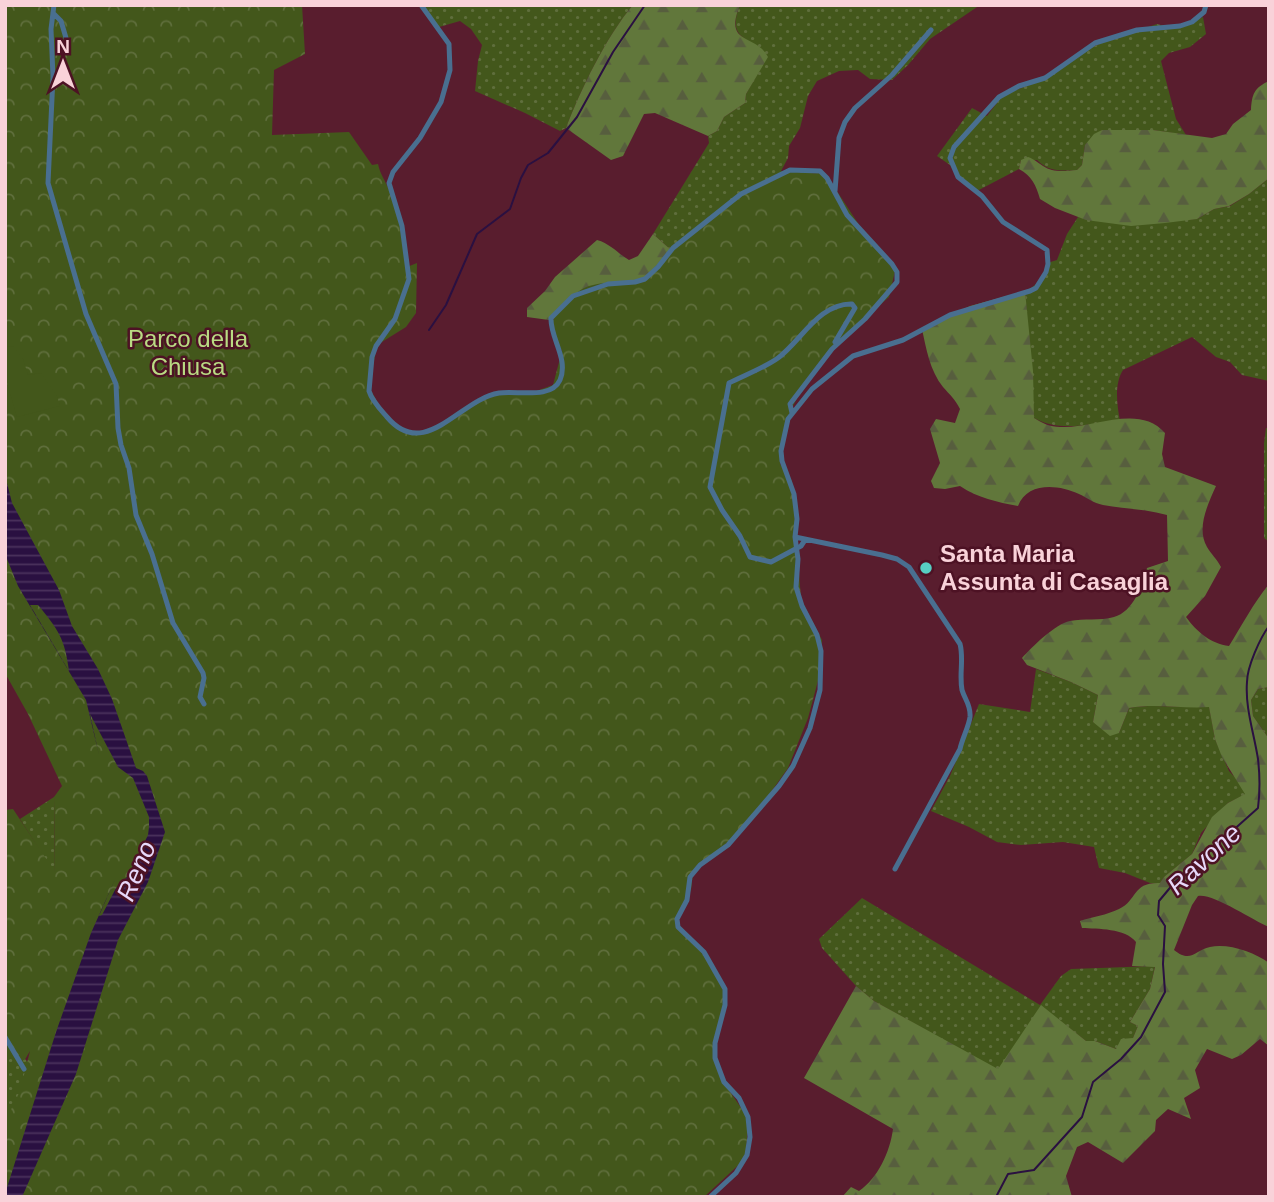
<svg xmlns="http://www.w3.org/2000/svg" width="1274" height="1202" font-family="Helvetica,sans-serif">
  <defs>
    <pattern id="grass-dots" width="8" height="8" patternUnits="userSpaceOnUse" patternTransform="scale(1.75)"><rect width="8" height="8" fill="#43571b"/><path d="M2 2h.1M6 6h.1" fill="none" stroke="#5f6e3c" stroke-width="1.8" stroke-linecap="round"/></pattern>
    <pattern id="forest-firs" width="22" height="20" patternUnits="userSpaceOnUse" patternTransform="scale(1.75)"><rect width="22" height="20" fill="#61773b"/><path d="M5 1l3.5 6h-7zM16 11l3.5 6h-7z" fill="#575e3e"/></pattern>
    <pattern id="park-crowns" width="20" height="18" patternUnits="userSpaceOnUse" patternTransform="scale(1.75)"><rect width="20" height="18" fill="#43571b"/><path d="M2 6a3 3 0 1 1 6 0M12 15a3 3 0 1 1 6 0" fill="none" stroke="#5f6e3c"/></pattern>
    <pattern id="water-rules" width="6" height="5" patternUnits="userSpaceOnUse" patternTransform="scale(1.75)"><rect width="6" height="5" fill="#2a1041"/><path d="M0 2.5h6" fill="none" stroke="#4a325c"/></pattern>
  </defs>
  <rect width="100%" height="100%" fill="#591d2e"/>
  <path fill="url(#grass-dots)" d="M421 5H633C606 37 581 89 566 128L560 131 525 113 475 91 478 61 482 45 471 29 460 21 439 27Z
    M740 5H980L930 39 908 65 892 80 870 79 858 70 839 71 817 81 808 96 800 128 789 146 788 158 781 171 816 170 697 273 653 234 709 143 708 136 717 131 724 117 745 103 746 94 767 57C752 35 725 42 740 5Z
    M1203 17 1206 34 1190 47 1169 53 1161 61 1176 119 1186 135 1153 130H1102L1085 145 1082 165 1077 170C1061 171 1049 172 1037 160H1021L1019 169 977 191 957 177 950 165 937 156 972 108 987 116 1003 95 1040 81 1086 50 1106 41 1157 24 1169 27 1190 23Z
    M1269 178V381L1242 375 1230 362 1216 357 1192 337 1123 370C1114 384 1117 405 1120 421 1091 423 1060 433 1034 418L1025 291C1039 285 1042 277 1047 263L1057 260 1067 234 1078 217 1112 223 1197 219 1214 209 1230 206 1249 194Z
    M1266 428 1269 429V542L1264 538V443Z
    M1036 669 1071 682 1098 695 1093 722 1119 733 1129 708C1156 703 1182 709 1209 706L1215 739 1229 771 1243 786 1246 794 1228 803 1201 833 1192 854 1164 877 1160 883H1150L1125 873 1099 868 1094 847 1063 842 1021 845 997 842 969 827 931 811 950 776 979 704 1030 712Z
    M1269 687V739L1253 716 1251 700 1258 689Z
    M54 797 55 874 20 819Z
    M862 898 1040 1005 1061 976 1071 969 1155 966 1150 989 1130 1022 1138 1026 1133 1038 1116 1049 1095 1041H1086L1041 1006 999 1070 983 1062 874 1001 856 986 822 948 819 939Z
    M5 1037 15 1050 39 1072 5 1193Z"/>
  <path fill="url(#forest-firs)" d="M633 5H740C723 46 756 33 768 57L746 94 745 103 724 117 717 131 708 136 655 113 644 114 623 156 611 160 566 128C581 89 606 37 633 5Z
    M1269 81V178L1249 194 1229 206 1214 209 1197 219 1165 223 1131 226 1086 220 1055 208 1040 199C1036 185 1032 176 1019 169L1021 160 1028 157C1034 159 1037 162 1043 166 1053 173 1065 171 1077 170L1082 165 1085 145 1094 134 1102 130H1153L1212 138 1226 134 1233 124 1251 110C1252 94 1254 88 1269 81Z
    M653 234 697 273 549 320 527 317V308L545 291 555 277 597 240C611 244 617 253 629 260L638 256Z
    M1025 291 1033 371 1034 418C1042 423 1050 427 1060 427 1093 429 1139 403 1165 433L1162 454 1165 467 1216 486C1208 504 1196 528 1207 547 1211 554 1217 559 1221 567L1205 596 1186 617C1196 631 1211 644 1229 646 1242 625 1253 604 1269 584V687L1258 689 1251 700 1253 716 1269 739V927C1252 920 1213 893 1198 896L1192 905 1174 950C1191 964 1195 950 1210 947 1228 943 1254 952 1269 963V1046L1260 1039 1241 1055 1232 1059 1207 1049 1195 1070 1200 1088 1184 1098 1191 1119 1168 1109 1156 1120 1155 1131 1123 1163 1088 1142 1077 1147 1066 1176 1072 1197H842L851 1187 859 1191C878 1178 890 1152 893 1129L804 1078 856 986 874 1001 998 1069 1041 1005 1086 1041H1095L1116 1049 1121 1039 1133 1038 1138 1026 1130 1022 1150 989 1155 967 1132 966 1136 942C1125 928 1098 929 1082 928L1080 921C1092 917 1107 915 1119 909 1138 900 1132 882 1160 883L1164 877 1192 854 1212 817 1228 803 1245 794 1222 757 1215 739 1209 707C1182 709 1156 703 1129 708L1119 733 1110 736 1093 722 1098 695 1071 682 1027 665 1022 658C1032 647 1055 624 1070 621 1084 618 1100 621 1114 617 1133 612 1143 585 1147 568L1168 561 1167 515C1146 509 1124 509 1103 505 1093 503 1088 498 1079 494 1058 484 1027 482 1018 506 997 502 978 498 960 486L945 489 934 488 931 481 940 463 930 429 936 419 955 423 960 409C955 399 950 395 943 387 930 371 926 348 922 329L970 306Z"/>
  <path fill="url(#park-crowns)" d="M5 5H302L305 54 274 70 272 135 349 132 372 165 378 164C380 174 385 180 389 190 399 214 404 242 407 267L417 263 416 313 406 327 377 345 369 387C383 412 391 431 422 435L490 393 528 394 553 385 562 351 550 326C556 313 575 290 589 286 604 281 624 282 640 282L694 227 775 174 825 173 863 231 895 271 889 297 850 331 807 378 790 412 780 464 792 481 801 599 822 640 819 677 808 718 788 768 748 824 693 873 691 890 675 921 707 954 723 984V1011L713 1049 722 1080 748 1118 746 1158 704 1197H5V1122L20 1091 30 1051 24 1061 5 1037V810L13 809 55 872 54 797 62 786 28 714 5 673Z"/>
  <path fill="#43571b" d="M13 346 23 359 28 375 41 373 57 396 60 406 17 417 5 376V347Z"/>
  <path fill="url(#water-rules)" fill-rule="evenodd" d="M5 475 12 503 59 590 72 626 98 669 112 699 136 768 143 771 147 776 165 832 148 882 118 940 76 1074 22 1197H5V1194L56 1032 91 933 116 877 99 916 102 915 116 888 128 876 148 835 149 827V817L133 778 118 767 90 714 99 755 108 779 99 755 86 700 18 586 5 554ZM30 605H38C58 629 65 639 69 671Z"/>
  <g fill="none" stroke-linecap="round" stroke-linejoin="round">
    <path stroke="#2a1041" stroke-width="2" d="M429 330 446 305 477 234 510 209 521 178 528 165 548 153 577 117 613 52 645 5
      M996 1197 1008 1174 1034 1170 1082 1117 1093 1082 1121 1059 1141 1037 1165 992 1163 964 1165 926 1158 915 1159 901 1174 883 1258 808C1260 792 1260 776 1258 759 1254 733 1245 708 1247 682 1247 667 1260 638 1269 626"/>
    <path stroke="#496f90" stroke-width="5" d="M54 5 51 29 53 77 48 183 86 314 116 384 118 428 121 445 129 468 136 515 152 554 173 623 203 673 204 678 200 697 204 704
      M421 5 449 44 450 70 441 102 420 138 393 172 389 183 402 226 409 279 395 319 376 346 372 357 369 391C372 401 380 409 387 417 425 462 460 399 499 393 516 390 551 400 560 380 569 359 550 338 551 318L573 296 608 284 635 282 645 279 658 267 673 248 741 194 790 170 820 171 827 178 847 215 892 264 897 272V282L865 319 832 349 790 404 792 413
      M53 13 61 21 66 38
      M835 191 839 138 845 122 855 108 892 75 931 30
      M795 537 882 555 897 559 909 567 960 644C964 659 959 674 962 690 965 700 971 705 970 717 969 726 962 739 960 749L895 869
      M805 540 801 546 771 562 750 557 740 536 722 510 710 487 729 383C745 375 764 368 778 358 801 341 819 303 852 304L855 308 835 342
      M5 1037 24 1069
      M710 1197 736 1173 747 1155 750 1137 748 1117 739 1098 724 1082 715 1058V1043L725 1005V989L704 952 678 927 677 919 687 900 690 877 700 865 728 845 779 786 793 766 810 728 820 690 821 651 817 635 802 606 796 587 798 559 795 537 797 519 794 494 782 461 781 451 788 419 812 389 853 356 903 340 950 315 1030 291 1036 288 1046 272 1048 264 1047 250 1003 222 982 196 958 177 950 158 954 147 999 97 1019 86 1045 78 1095 43 1137 30 1180 26 1192 22 1204 12 1206 5"/>
  </g>
  <circle fill="#57cec2" stroke="#4d1224" stroke-width="2.5" cx="926" cy="568" r="7"/>
  <g text-anchor="middle" stroke-width="5" stroke-linejoin="round" paint-order="stroke">
    <g font-size="24" fill="#b9db83" stroke="#4d1224">
      <text x="188" y="347">Parco della<tspan x="188" dy="28">Chiusa</tspan></text>
    </g>
    <g font-size="24" font-weight="bold" fill="#f9d2d9" stroke="#4d1224" text-anchor="start">
      <text x="940" y="562">Santa Maria<tspan x="940" dy="28">Assunta di Casaglia</tspan></text>
    </g>
    <g font-size="26" font-style="italic" fill="#e7d8fa" stroke="#4d1224">
      <text transform="translate(1204 859) rotate(-43)" y="9">Ravone</text>
      <text transform="translate(136 871) rotate(-67)" y="9">Reno</text>
    </g>
  </g>
  <rect width="1274" height="1202" fill="none" stroke="#f9d2d9" stroke-width="14"/>
  <g transform="translate(63 63)" stroke="#4d1224" stroke-width="5" paint-order="stroke">
  <path d="M0-5L12 26L0 18L-12 26Z" fill="#f9d2d9"/>
  <text y="-10" font-size="19" font-weight="bold" text-anchor="middle" fill="#f9d2d9">N</text>
  </g>
</svg>
